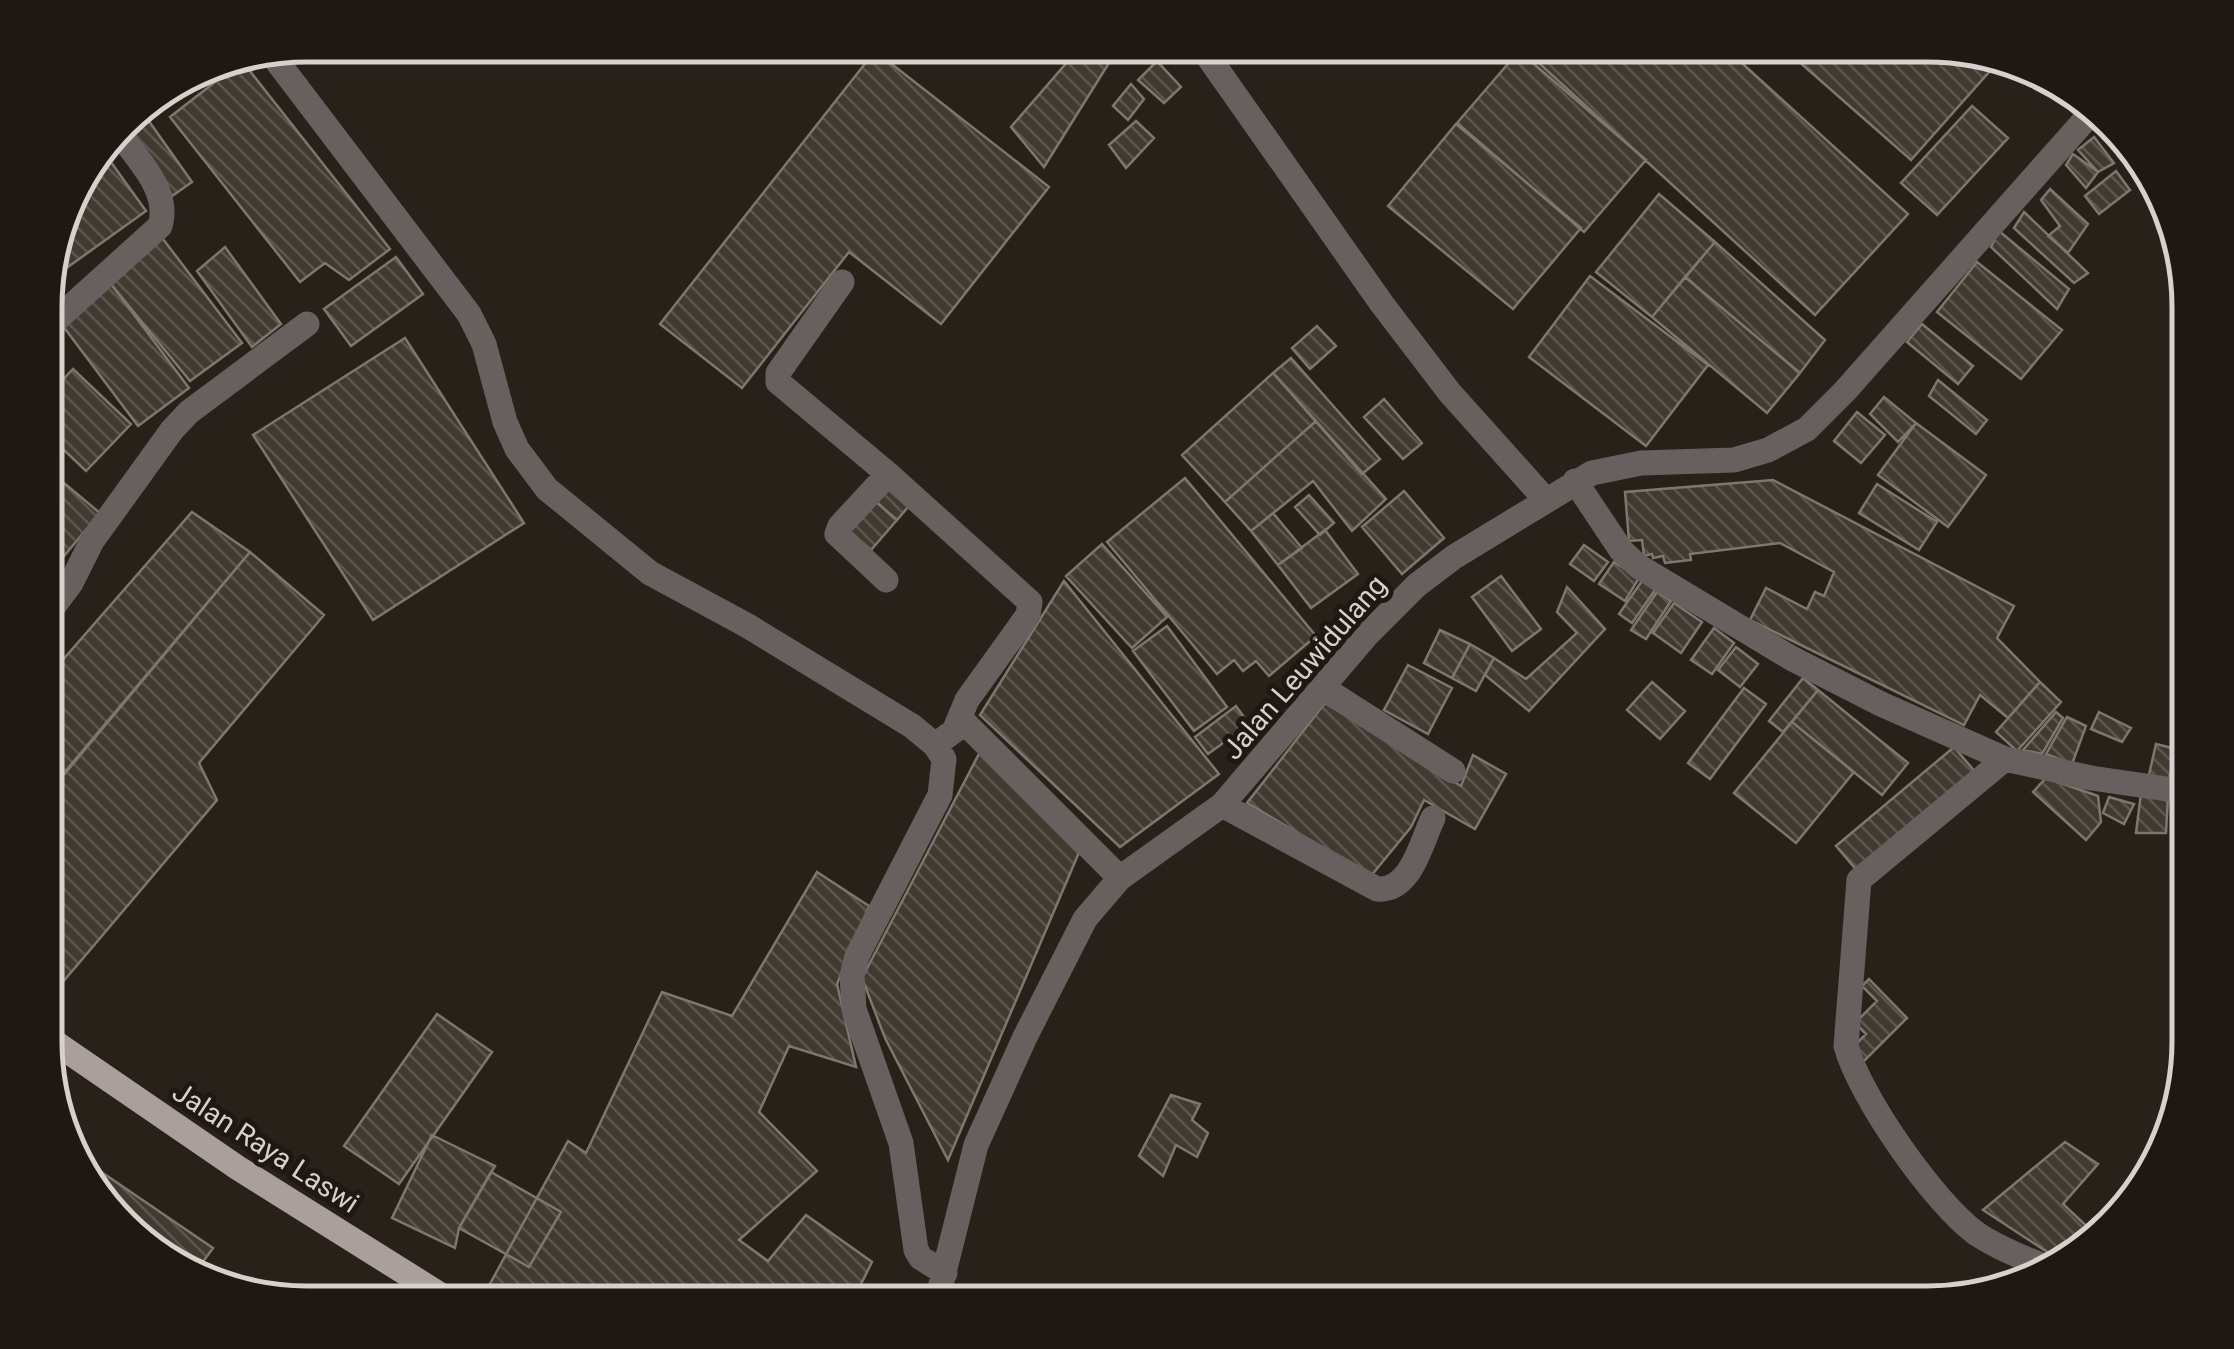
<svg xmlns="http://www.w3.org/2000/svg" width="2234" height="1349" font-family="Roboto,sans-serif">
  <defs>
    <pattern id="building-back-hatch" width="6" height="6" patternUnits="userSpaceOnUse" patternTransform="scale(2.5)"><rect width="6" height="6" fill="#403b31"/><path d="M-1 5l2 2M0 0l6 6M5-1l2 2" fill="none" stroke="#5b564e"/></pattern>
  </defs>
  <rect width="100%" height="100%" fill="#28211a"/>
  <path fill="url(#building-back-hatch)" stroke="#7d776d" stroke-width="2.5" d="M1082 45 1119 47 1044 167 1011 127Z
    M1519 45H1722L1908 214 1815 315Z
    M1780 45H1927L1973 57 1989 72 1911 160Z
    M875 51 1049 187 941 324 849 252 742 388 660 324Z
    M1519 51 1646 160 1584 232 1457 123Z
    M242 61 390 249 349 280 325 263 300 282 170 117Z
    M1157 61 1181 87 1164 103 1138 80Z
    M1131 84 1144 99 1128 120 1113 106Z
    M1972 106 2008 138 1937 215 1901 183Z
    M141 110 192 182 172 196 122 126Z
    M1136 121 1154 138 1126 168 1109 145Z
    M1456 124 1581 228 1513 309 1388 206Z
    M2094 137 2114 163 2098 172 2078 150Z
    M103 151 146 211 47 282 72 191Z
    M2073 154 2098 172 2086 188 2066 165Z
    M2116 171 2130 190 2099 214 2085 196Z
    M2050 189 2088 224 2068 253 2048 236 2060 226 2041 200Z
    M1659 194 1715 242 1652 317 1596 272Z
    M2024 212 2088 273 2074 283 2014 228Z
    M1999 231 2069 289 2057 309 1991 247Z
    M160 235 242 343 190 381 111 284Z
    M1715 242 1825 340 1800 373 1685 277Z
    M225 247 281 324 252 347 197 271Z
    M396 257 423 294 351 346 324 309Z
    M1977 262 2062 330 2021 379 1937 312Z
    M1590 276 1708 365 1646 446 1529 357Z
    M1685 277 1800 373 1767 413 1652 317Z
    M111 284 189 388 138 426 60 322Z
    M1922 324 1973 366 1958 384 1907 342Z
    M1317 326 1336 346 1310 369 1292 348Z
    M405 338 524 523 373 620 253 435Z
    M1291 358 1380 459 1362 474 1273 373Z
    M73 369 131 424 86 471 47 434V396Z
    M1273 373 1316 421 1225 502 1182 455Z
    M1938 380 1987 420 1976 434 1929 396Z
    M1884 397 1916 423 1898 442 1870 414Z
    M1384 399 1422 443 1403 459 1364 417Z
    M1857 412 1885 435 1861 463 1834 441Z
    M1316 421 1386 499 1352 531 1313 481 1251 531 1225 502Z
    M1916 423 1986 475 1948 527 1878 475Z
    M58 478 100 513 59 562 47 552V491Z
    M1185 478 1316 636 1269 676 1256 661 1243 671 1234 660 1217 674 1107 542Z
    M1773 480 2014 606 1997 638 2040 682 2008 718 1980 695 1964 725 1750 620 1766 588 1807 609 1815 592 1824 596 1834 572 1780 543 1690 554 1691 560 1665 563 1663 556 1653 558 1652 554 1644 556 1642 540 1629 541 1625 492Z
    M892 482 914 500 897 520 875 501Z
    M1877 484 1937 522 1919 550 1859 513Z
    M1404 491 1444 538 1402 574 1362 527Z
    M1309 495 1334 523 1320 535 1295 507Z
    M875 501 897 520 871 550 849 531Z
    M192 512 250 552 47 795V678Z
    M1273 513 1302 548 1278 565 1251 531Z
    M1325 530 1358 574 1311 608 1278 565Z
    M1102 544 1167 617 1132 648 1066 576Z
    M1584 545 1608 562 1594 581 1570 564Z
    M250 552 324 615 199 763 217 800 62 983 47 970V793Z
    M1614 562 1639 578 1625 601 1599 584Z
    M1501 576 1541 629 1512 651 1472 597Z
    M1064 581 1219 774 1120 847 980 715Z
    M1642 581 1655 590 1632 623 1619 614Z
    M1567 587 1605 629 1529 711 1485 675 1494 658 1526 679 1577 633 1557 612Z
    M1657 592 1671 601 1646 639 1631 630Z
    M1674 603 1702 622 1681 653 1653 633Z
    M1167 626 1227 707 1194 731 1133 651Z
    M1714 628 1734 643 1712 674 1691 660Z
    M1440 630 1470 644 1452 678 1424 663Z
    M1470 644 1494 658 1476 691 1452 678Z
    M1736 647 1758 664 1740 687 1718 670Z
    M1408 665 1452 688 1428 734 1384 710Z
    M1803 678 1818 690 1783 732 1769 721Z
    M1652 682 1685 711 1660 739 1627 710Z
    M2040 682 2061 702 2017 751 1996 732Z
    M1744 688 1766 704 1710 779 1688 763Z
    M1818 690 1908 763 1882 795 1792 722Z
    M1325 703 1461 786 1473 755 1506 774 1475 829 1424 800 1411 827 1371 876 1247 803Z
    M1236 706 1249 724 1208 754 1195 737Z
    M2056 712 2063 718 2042 754 2023 750Z
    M2099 712 2131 728 2122 742 2091 729Z
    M2067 717 2086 726 2072 764 2046 754Z
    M1792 722 1854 772 1796 843 1734 793Z
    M2156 744 2176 749 2168 783 2148 779Z
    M1954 747 1977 774 1859 873 1836 846Z
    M2180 747 2188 748V786L2173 783Z
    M981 750 1083 843 948 1160 885 1038 862 978Z
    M2046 778 2098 796 2101 822 2086 840 2033 792Z
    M2141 793 2168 797 2166 833H2136Z
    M2109 797 2134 804 2124 824 2103 813Z
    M2175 798 2188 800V834L2171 832Z
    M817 872 869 906 837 984 856 1067 789 1046 759 1112 817 1171 739 1240 768 1261 806 1215 872 1262 851 1304H479L568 1141 586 1153 662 992 732 1016Z
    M1869 979 1907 1018 1863 1062 1850 1050 1866 1034 1855 1023 1877 1001 1862 986Z
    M437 1014 492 1052 399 1184 344 1146Z
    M1171 1095 1200 1104 1192 1120 1208 1133 1197 1157 1176 1145 1163 1176 1139 1156Z
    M432 1135 495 1166 459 1228 455 1248 392 1218Z
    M2065 1142 2098 1164 2063 1204 2094 1233 2064 1263 1983 1210Z
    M97 1169 213 1248 194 1274 176 1269 89 1187 87 1182Z
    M97 1169 213 1248 194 1274 176 1269 89 1187 87 1182Z
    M491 1172 561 1212 529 1267 459 1228Z"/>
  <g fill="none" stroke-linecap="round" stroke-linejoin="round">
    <path stroke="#66605e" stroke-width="25" d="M1200 45 1382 304 1450 393 1545 499
      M270 52 469 314 484 344 505 422 517 449 547 489 650 573 748 626 912 726 935 745 944 759 940 795 857 956 852 976 854 1009 901 1143 916 1250 921 1258 945 1273
      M842 282 778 373V382L888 474 1030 602 1028 615 967 700 954 731 935 745
      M47 328 160 226C171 191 137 159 118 132
      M1575 481 1621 550 1638 566 1791 658 1881 704 2005 759 2091 778 2188 792
      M886 580 837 534 840 526 888 474
      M47 615 71 583 92 541 172 430 189 412 307 324
      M1323 688 1453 771
      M960 718 1120 878
      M2005 759 1859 880 1846 1046C1860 1097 1934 1203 1977 1234 2000 1249 2028 1260 2054 1270
      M1222 805 1377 889C1411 892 1421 843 1433 818
      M936 1304 976 1145 1025 1037 1085 919 1120 878 1222 805 1367 635 1417 585 1454 557 1592 473 1641 463 1734 460 1768 450 1807 429 1845 391 2091 113"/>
    <path stroke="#aa9f9a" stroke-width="25" d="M47 1037 238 1168 455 1304"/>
  </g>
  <g text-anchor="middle" stroke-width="10" stroke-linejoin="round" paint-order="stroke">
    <g font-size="28" fill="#d7d1cd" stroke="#1f1711">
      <text transform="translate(1304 667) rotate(-49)" y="10">Jalan Leuwidulang</text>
      <text transform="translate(266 1147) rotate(33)" y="10">Jalan Raya Laswi</text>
    </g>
  </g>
  <path d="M0 0H2234V1349H0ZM307 62H1927A245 245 0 0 1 2172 307V1041A245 245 0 0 1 1927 1286H307A245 245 0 0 1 62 1041V307A245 245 0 0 1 307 62Z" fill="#1f1711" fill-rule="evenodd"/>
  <path fill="none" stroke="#d7d1cd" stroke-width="5" d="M307 62H1927A245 245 0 0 1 2172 307V1041A245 245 0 0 1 1927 1286H307A245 245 0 0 1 62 1041V307A245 245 0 0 1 307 62Z"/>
</svg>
